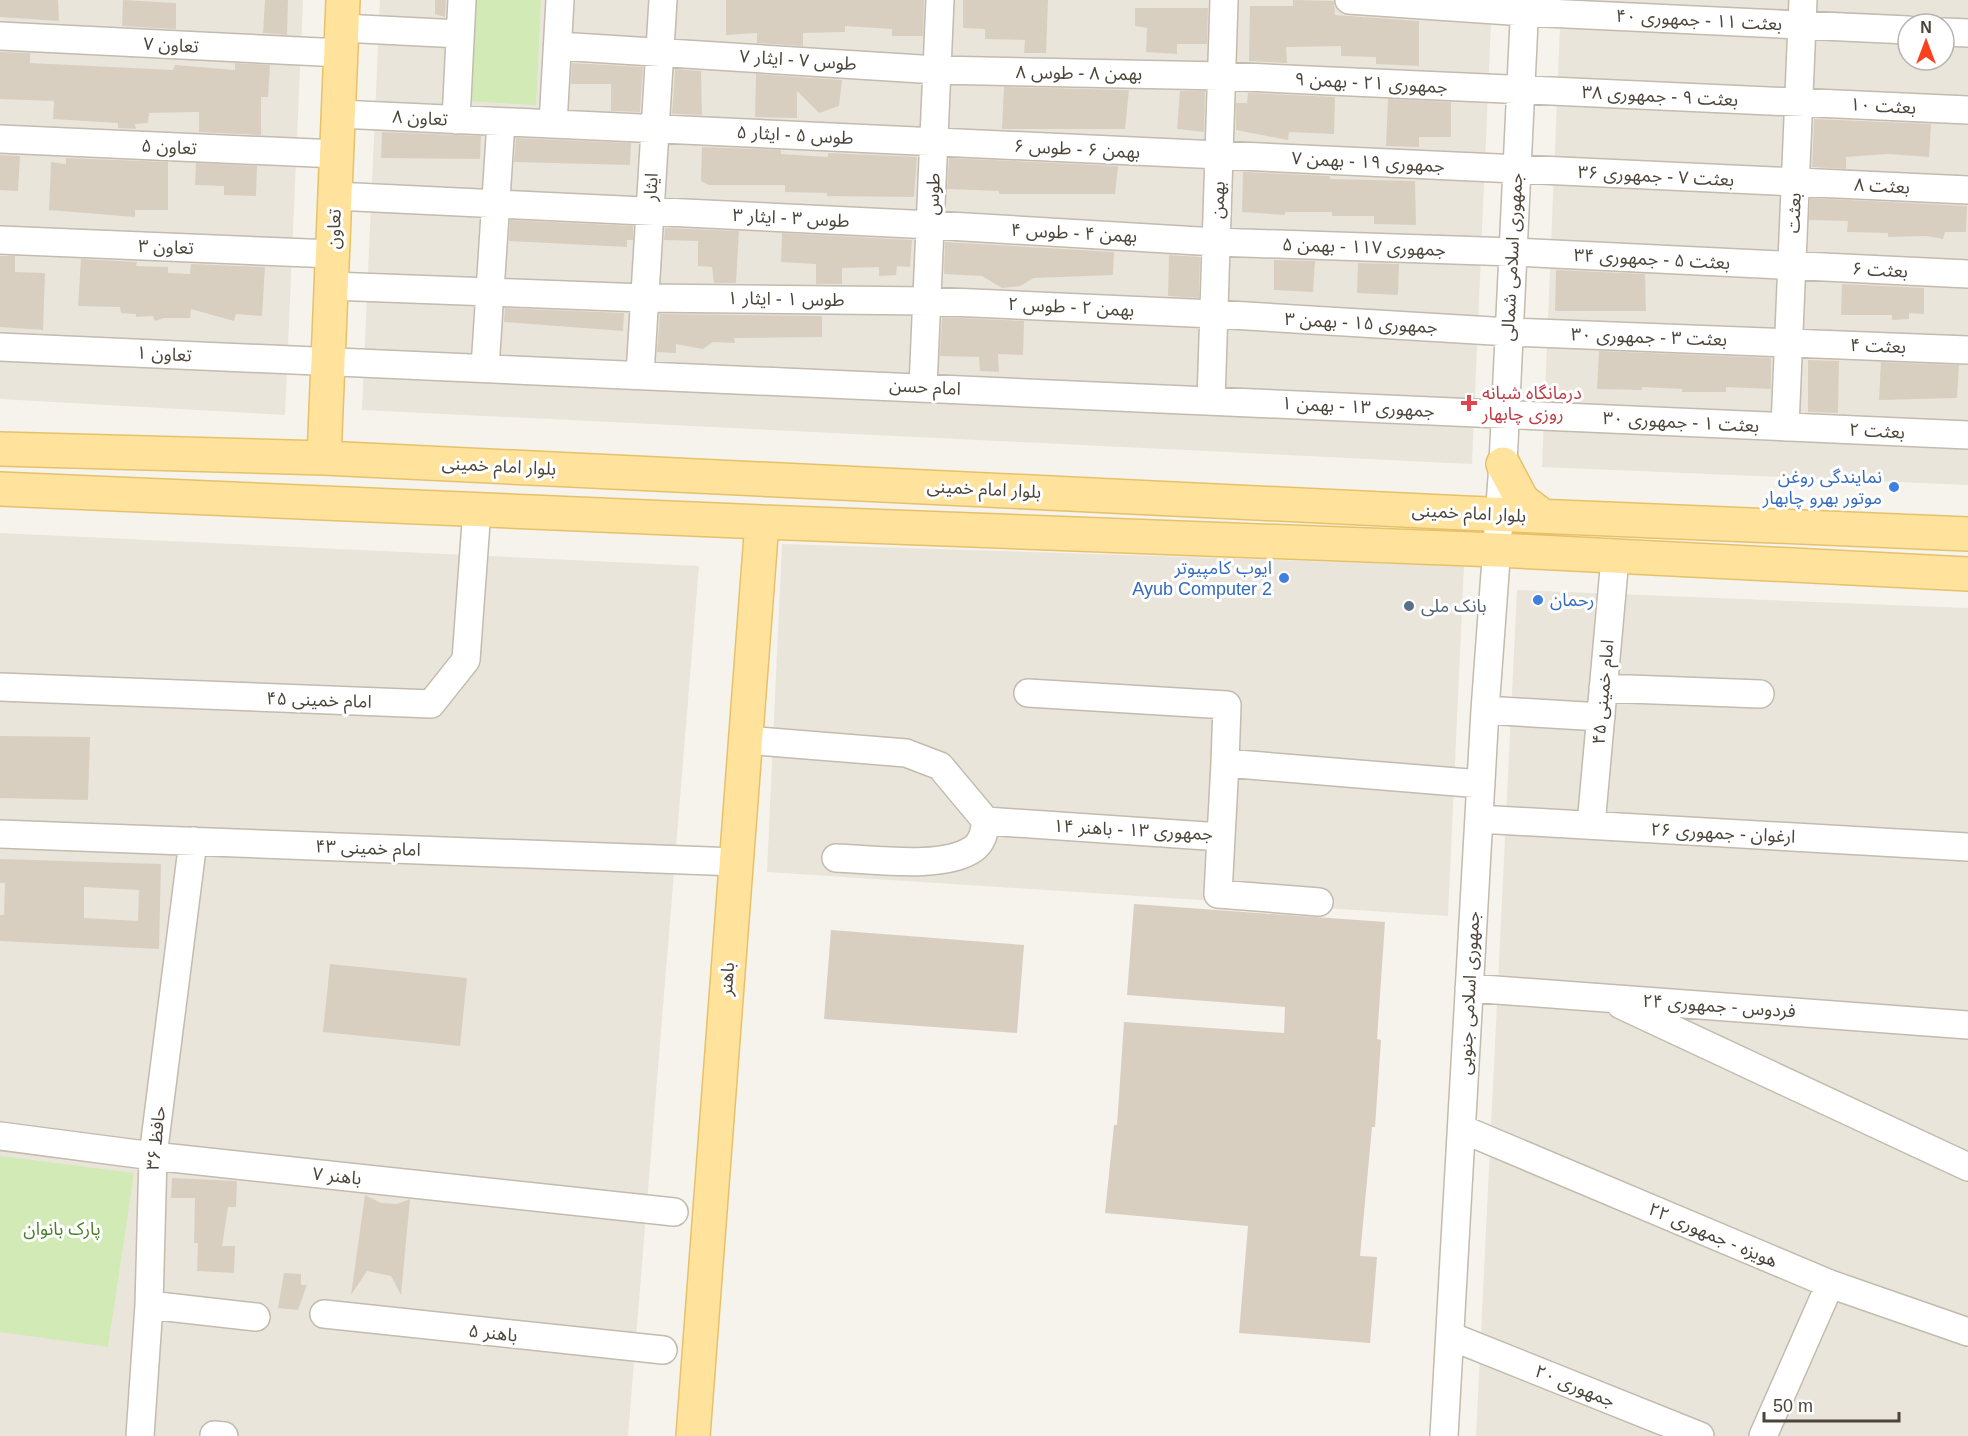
<svg xmlns="http://www.w3.org/2000/svg" width="1968" height="1436" font-family="Arial,'Noto Sans Arabic',sans-serif">
  <rect width="100%" height="100%" fill="#f6f3ec"/>
  <path fill="#eae5da" fill-rule="evenodd" d="M0 0H303L285 415 0 399Z
    M380 0H1492L1472 464 362 410Z
    M1561 0H1968V485L1542 467ZM1908 24H1944V60H1908Z
    M0 533 699 566 628 1436H0Z
    M782 544 1464 566 1448 916 767 872Z
    M1517 590 1968 608V1436H1476Z"/>
  <path fill="#d2eab5" d="M470 0H541L536 105 465 101Z
    M0 1156 134 1173 108 1347 0 1332Z"/>
  <path fill="#d8cfc1" fill-rule="evenodd" d="M0 0H58L59 21 0 17Z
    M123 0 176 3V29L122 26Z
    M265 0H288L287 35 263 33Z
    M435 0H446L445 17 435 14Z
    M726 0H924L923 36H892V29L845 26V32L803 33V46L757 43V33L726 35Z
    M963 0H1048L1046 53H1024L1025 40 985 39V29L963 28Z
    M1293 0 1334 1 1335 15 1419 21V66L1376 64V57L1341 56V46L1286 47 1287 63 1249 61 1250 6H1293Z
    M1135 8H1208L1207 44H1177V54L1146 52 1147 28 1135 26Z
    M0 52 30 53V63L173 70 175 65 235 70V63L270 65 268 97H261V135L199 132V112L149 113 148 123 135 124 136 129 118 128V123L53 119 54 101 0 99Z
    M572 63 643 67 640 112 611 111V84H571Z
    M675 69 701 71 702 115 672 114Z
    M756 74 842 80 839 106 819 113 797 91V118L755 117Z
    M1004 87 1129 90 1125 129H1002Z
    M1180 91H1205L1204 132 1177 129Z
    M1248 93 1335 97 1334 134 1289 132 1288 140 1236 130V103H1247Z
    M1388 99 1451 102V137H1419V147L1386 146Z
    M1814 119 1931 124 1929 157 1888 154 1846 157V169L1812 167Z
    M382 132 481 136 480 159 381 158Z
    M516 138 631 143 630 165 514 162Z
    M702 147 781 150V154L828 157V153L917 157 914 197 827 196V193L785 192V185H709L701 181Z
    M0 155 20 156 18 191 0 190Z
    M66 158 168 162V210H135V217L49 210 51 162 66 164Z
    M949 158 1118 166 1115 194H999V191L947 189Z
    M196 163 257 166 256 196 224 195V186L195 185Z
    M1243 172 1330 176V179L1415 181 1416 225 1374 224V216H1332V212H1285V215L1242 212Z
    M1810 198 1967 206 1966 232H1945L1943 239 1927 236 1888 237V233L1847 232 1848 221 1809 220Z
    M510 220 633 226V240H627V247L509 241Z
    M665 228 739 231 736 283H714L712 267 698 266V241L664 240Z
    M782 233 912 240 910 267 897 266 896 275 879 276V267L842 268V284H816V264L781 262Z
    M945 242 1114 252 1113 275 1034 278 1020 286 1002 288 982 276 944 274Z
    M1169 255 1200 257 1199 298 1168 296Z
    M0 256H15V272L45 273 43 330 0 327Z
    M81 259 137 262 136 266 168 267V273L190 274 191 264 265 267 262 316 236 314 234 321 191 309 190 318H164L155 321 153 316 136 317V314L121 313 120 307 78 306Z
    M1274 260 1315 261 1313 292 1274 290Z
    M1358 263 1399 264 1398 295 1357 293Z
    M1556 270 1645 274 1646 311H1555Z
    M1842 284 1924 288V314L1909 313V319L1892 320V315H1841Z
    M505 308 624 313 623 331 504 322Z
    M660 314 822 316V337L734 338 735 343 713 342 703 349 676 344V353L657 352Z
    M942 317 1024 321 1023 355 998 354 999 372 980 371 979 357 940 356Z
    M1599 351 1771 358V389L1726 387V392H1682V389L1642 387V390L1597 389Z
    M1808 360 1839 361 1838 413 1808 412Z
    M1881 362 1959 365 1957 398 1879 400Z
    M0 736 90 737 88 800 0 798Z
    M0 859 161 864 159 949 0 941V915H4L5 883H0ZM84 887 139 890 138 921 84 918Z
    M1134 904 1385 922 1377 1039 1381 1040 1375 1127H1372L1360 1256 1377 1257 1370 1343 1239 1333 1248 1226 1105 1213 1114 1125H1117L1124 1022 1284 1033 1285 1007 1127 995Z
    M831 930 1024 945 1017 1033 824 1019Z
    M330 964 467 978 460 1046 323 1032Z
    M172 1178 237 1181 236 1207H228L222 1246H235L234 1273 197 1271 198 1243H194L195 1198H171Z
    M365 1195 381 1203 397 1204 410 1199 401 1295 391 1276 367 1271 351 1295Z
    M284 1273 301 1274V1285H307L298 1310 278 1308Z"/>
  <g fill="none" stroke-linecap="round" stroke-linejoin="round">
    <g stroke="#c2bbae" stroke-width="30">
      <path id="minor" d="M1349 0 1525 12 1908 30
        M342 28 460 34
        M1944 32 1968 33
        M0 36 341 53
        M558 46 937 70 1221 76 1968 110
        M339 114 1968 190
        M456 120 462 0
        M553 124 560 0
        M0 139 337 154
        M335 196 932 225 1216 242 1513 252 1968 274
        M0 240 333 254
        M331 286 644 298 928 301 1214 314 1509 332 1968 350
        M0 347 1968 435
        M485 368 501 122
        M640 375 663 0
        M923 387 940 0
        M1211 401 1224 0
        M1785 427 1803 0
        M0 687 431 704 466 660 477 509
        M1603 688 1760 694
        M1028 693 1227 705 1225 763
        M1485 710 1601 717
        M745 740 906 753 940 766 986 821 1221 837 1225 763 1481 784
        M1479 819 1968 847
        M1591 825 1615 558
        M0 834 736 862
        M1221 837 1218 894 1319 902
        M836 858C872 859 943 870 973 849 983 842 984 832 986 821
        M1469 988 1968 1025
        M1621 1005 1968 1167
        M1462 1129 1830 1284 1968 1332
        M0 1136 153 1156 674 1212
        M149 1305 256 1317
        M324 1314 663 1350
        M1450 1336 1700 1436
        M214 1435 224 1436
        M140 1436 149 1305 153 1156 193 841
        M1444 1436 1485 710 1503 464 1525 0
        M1763 1436 1830 1284"/>
    </g>
    <g stroke="#e6c16a" stroke-width="36">
      <path id="major" d="M0 449 324 458 1465 513 1968 534
        M324 458 343 0
        M1503 464 1522 500 1543 516
        M0 489 762 522 1497 550 1968 574
        M693 1436 762 522"/>
    </g>
    <use href="#minor" stroke="#fff" stroke-width="27"/>
    <use href="#major" stroke="#ffe39c" stroke-width="33"/>
  </g>
  <path fill="#e0444e" stroke="#fff" stroke-width="2" d="M1466 394h6v6h6v6h-6v6h-6v-6h-6v-6h6z"/>
  <g fill="#3f7fe0" stroke="#fff" stroke-width="2">
    <circle cx="1894" cy="487" r="6"/>
    <circle cx="1284" cy="578" r="6"/>
    <circle cx="1538" cy="600" r="6"/>
  </g>
  <circle fill="#5c6f8a" stroke="#fff" stroke-width="2" cx="1409" cy="606" r="6"/>
  <g text-anchor="middle" stroke-width="6" stroke-linejoin="round" paint-order="stroke">
    <g font-size="18" fill="#4b4439" stroke="#fff">
      <text transform="translate(1699 20) rotate(3)" y="6">بعثت ۱۱ - جمهوری ۴۰</text>
      <text transform="translate(171 45) rotate(3)" y="6">تعاون ۷</text>
      <text transform="translate(798 60) rotate(4)" y="6">طوس ۷ - ایثار ۷</text>
      <text transform="translate(1079 73) rotate(1)" y="6">بهمن ۸ - طوس ۸</text>
      <text transform="translate(1371 83) rotate(3)" y="6">جمهوری ۲۱ - بهمن ۹</text>
      <text transform="translate(1660 96) rotate(3)" y="6">بعثت ۹ - جمهوری ۳۸</text>
      <text transform="translate(1883 106) rotate(3)" y="6">بعثت ۱۰</text>
      <text transform="translate(420 118) rotate(3)" y="6">تعاون ۸</text>
      <text transform="translate(795 135) rotate(3)" y="6">طوس ۵ - ایثار ۵</text>
      <text transform="translate(169 147) rotate(3)" y="6">تعاون ۵</text>
      <text transform="translate(1077 149) rotate(3)" y="6">بهمن ۶ - طوس ۶</text>
      <text transform="translate(1368 162) rotate(3)" y="6">جمهوری ۱۹ - بهمن ۷</text>
      <text transform="translate(1656 176) rotate(3)" y="6">بعثت ۷ - جمهوری ۳۶</text>
      <text transform="translate(1882 186) rotate(3)" y="6">بعثت ۸</text>
      <text transform="translate(651 187) rotate(-87)" y="6">ایثار</text>
      <text transform="translate(933 194) rotate(-88)" y="6">طوس</text>
      <text transform="translate(1218 200) rotate(-88)" y="6">بهمن</text>
      <text transform="translate(1794 213) rotate(-88)" y="6">بعثت</text>
      <text transform="translate(791 218) rotate(3)" y="6">طوس ۳ - ایثار ۳</text>
      <text transform="translate(334 229) rotate(-88)" y="6">تعاون</text>
      <text transform="translate(1074 233) rotate(3)" y="6">بهمن ۴ - طوس ۴</text>
      <text transform="translate(166 247) rotate(2)" y="6">تعاون ۳</text>
      <text transform="translate(1364 247) rotate(2)" y="6">جمهوری ۱۱۷ - بهمن ۵</text>
      <text transform="translate(1512 257) rotate(-87)" y="6">جمهوری اسلامی شمالی</text>
      <text transform="translate(1652 259) rotate(3)" y="6">بعثت ۵ - جمهوری ۳۴</text>
      <text transform="translate(1880 270) rotate(3)" y="6">بعثت ۶</text>
      <text transform="translate(786 299) rotate(1)" y="6">طوس ۱ - ایثار ۱</text>
      <text transform="translate(1071 307) rotate(3)" y="6">بهمن ۲ - طوس ۲</text>
      <text transform="translate(1361 323) rotate(3)" y="6">جمهوری ۱۵ - بهمن ۳</text>
      <text transform="translate(1649 337) rotate(2)" y="6">بعثت ۳ - جمهوری ۳۰</text>
      <text transform="translate(1878 346) rotate(2)" y="6">بعثت ۴</text>
      <text transform="translate(164 354) rotate(3)" y="6">تعاون ۱</text>
      <text transform="translate(925 387) rotate(3)" y="6">امام حسن</text>
      <text transform="translate(1358 407) rotate(3)" y="6">جمهوری ۱۳ - بهمن ۱</text>
      <text transform="translate(1681 422) rotate(3)" y="6">بعثت ۱ - جمهوری ۳۰</text>
      <text transform="translate(1877 431) rotate(3)" y="6">بعثت ۲</text>
      <text transform="translate(499 466) rotate(3)" y="6">بلوار امام خمینی</text>
      <text transform="translate(984 489) rotate(3)" y="6">بلوار امام خمینی</text>
      <text transform="translate(1469 513) rotate(3)" y="6">بلوار امام خمینی</text>
      <text transform="translate(1603 692) rotate(-85)" y="6">امام خمینی ۴۵</text>
      <text transform="translate(319 700) rotate(2)" y="6">امام خمینی ۴۵</text>
      <text transform="translate(1133 830) rotate(3)" y="6">جمهوری ۱۳ - باهنر ۱۴</text>
      <text transform="translate(1723 833) rotate(3)" y="6">ارغوان - جمهوری ۲۶</text>
      <text transform="translate(368 848) rotate(2)" y="6">امام خمینی ۴۳</text>
      <text transform="translate(727 979) rotate(-86)" y="6">باهنر</text>
      <text transform="translate(1469 993) rotate(-87)" y="6">جمهوری اسلامی جنوبی</text>
      <text transform="translate(1719 1006) rotate(4)" y="6">فردوس - جمهوری ۲۴</text>
      <text transform="translate(156 1138) rotate(-84)" y="6">حافظ ۳۶</text>
      <text transform="translate(337 1176) rotate(6)" y="6">باهنر ۷</text>
      <text transform="translate(1713 1235) rotate(23)" y="6">هویزه - جمهوری ۲۲</text>
      <text transform="translate(493 1333) rotate(6)" y="6">باهنر ۵</text>
      <text transform="translate(1575 1386) rotate(22)" y="6">جمهوری ۲۰</text>
    </g>
    <g font-size="18" fill="#be3a42" stroke="#fff" text-anchor="start">
      <text x="1482" y="399">درمانگاه شبانه<tspan x="1482" dy="21">روزی چابهار</tspan></text>
    </g>
    <g font-size="18" fill="#366cbe" stroke="#fff" text-anchor="end">
      <text x="1882" y="483">نمایندگی روغن<tspan x="1882" dy="21">موتور بهرو چابهار</tspan></text>
      <text x="1272" y="574">ایوب کامپیوتر<tspan x="1272" dy="21">Ayub Computer 2</tspan></text>
      <text x="1550" y="606" text-anchor="start">رحمان</text>
    </g>
    <g font-size="18" fill="#4e5e75" stroke="#fff" text-anchor="start">
      <text x="1421" y="612">بانک ملی</text>
    </g>
    <g font-size="18" fill="#4a7f2a" stroke="#fff">
      <text x="62" y="1235">پارک بانوان</text>
    </g>
  </g>
  <g transform="translate(1926 42)"><circle r="28" fill="#ffffff" stroke="#b7b4b0" stroke-width="1.5"/>
  <path d="M0-4.5L10 22L0 15L-10 22Z" fill="#fc3f1d"/>
  <text y="-9" font-size="16" font-weight="bold" text-anchor="middle" fill="#4b4439">N</text>
  </g>
  <path d="M1764 1412v9h135v-9" fill="none" stroke="#4b4439" stroke-width="3"/>
  <text x="1773" y="1412" font-size="18" fill="#4b4439" stroke="#ffffff" stroke-width="4.5" paint-order="stroke">50 m</text>
</svg>
